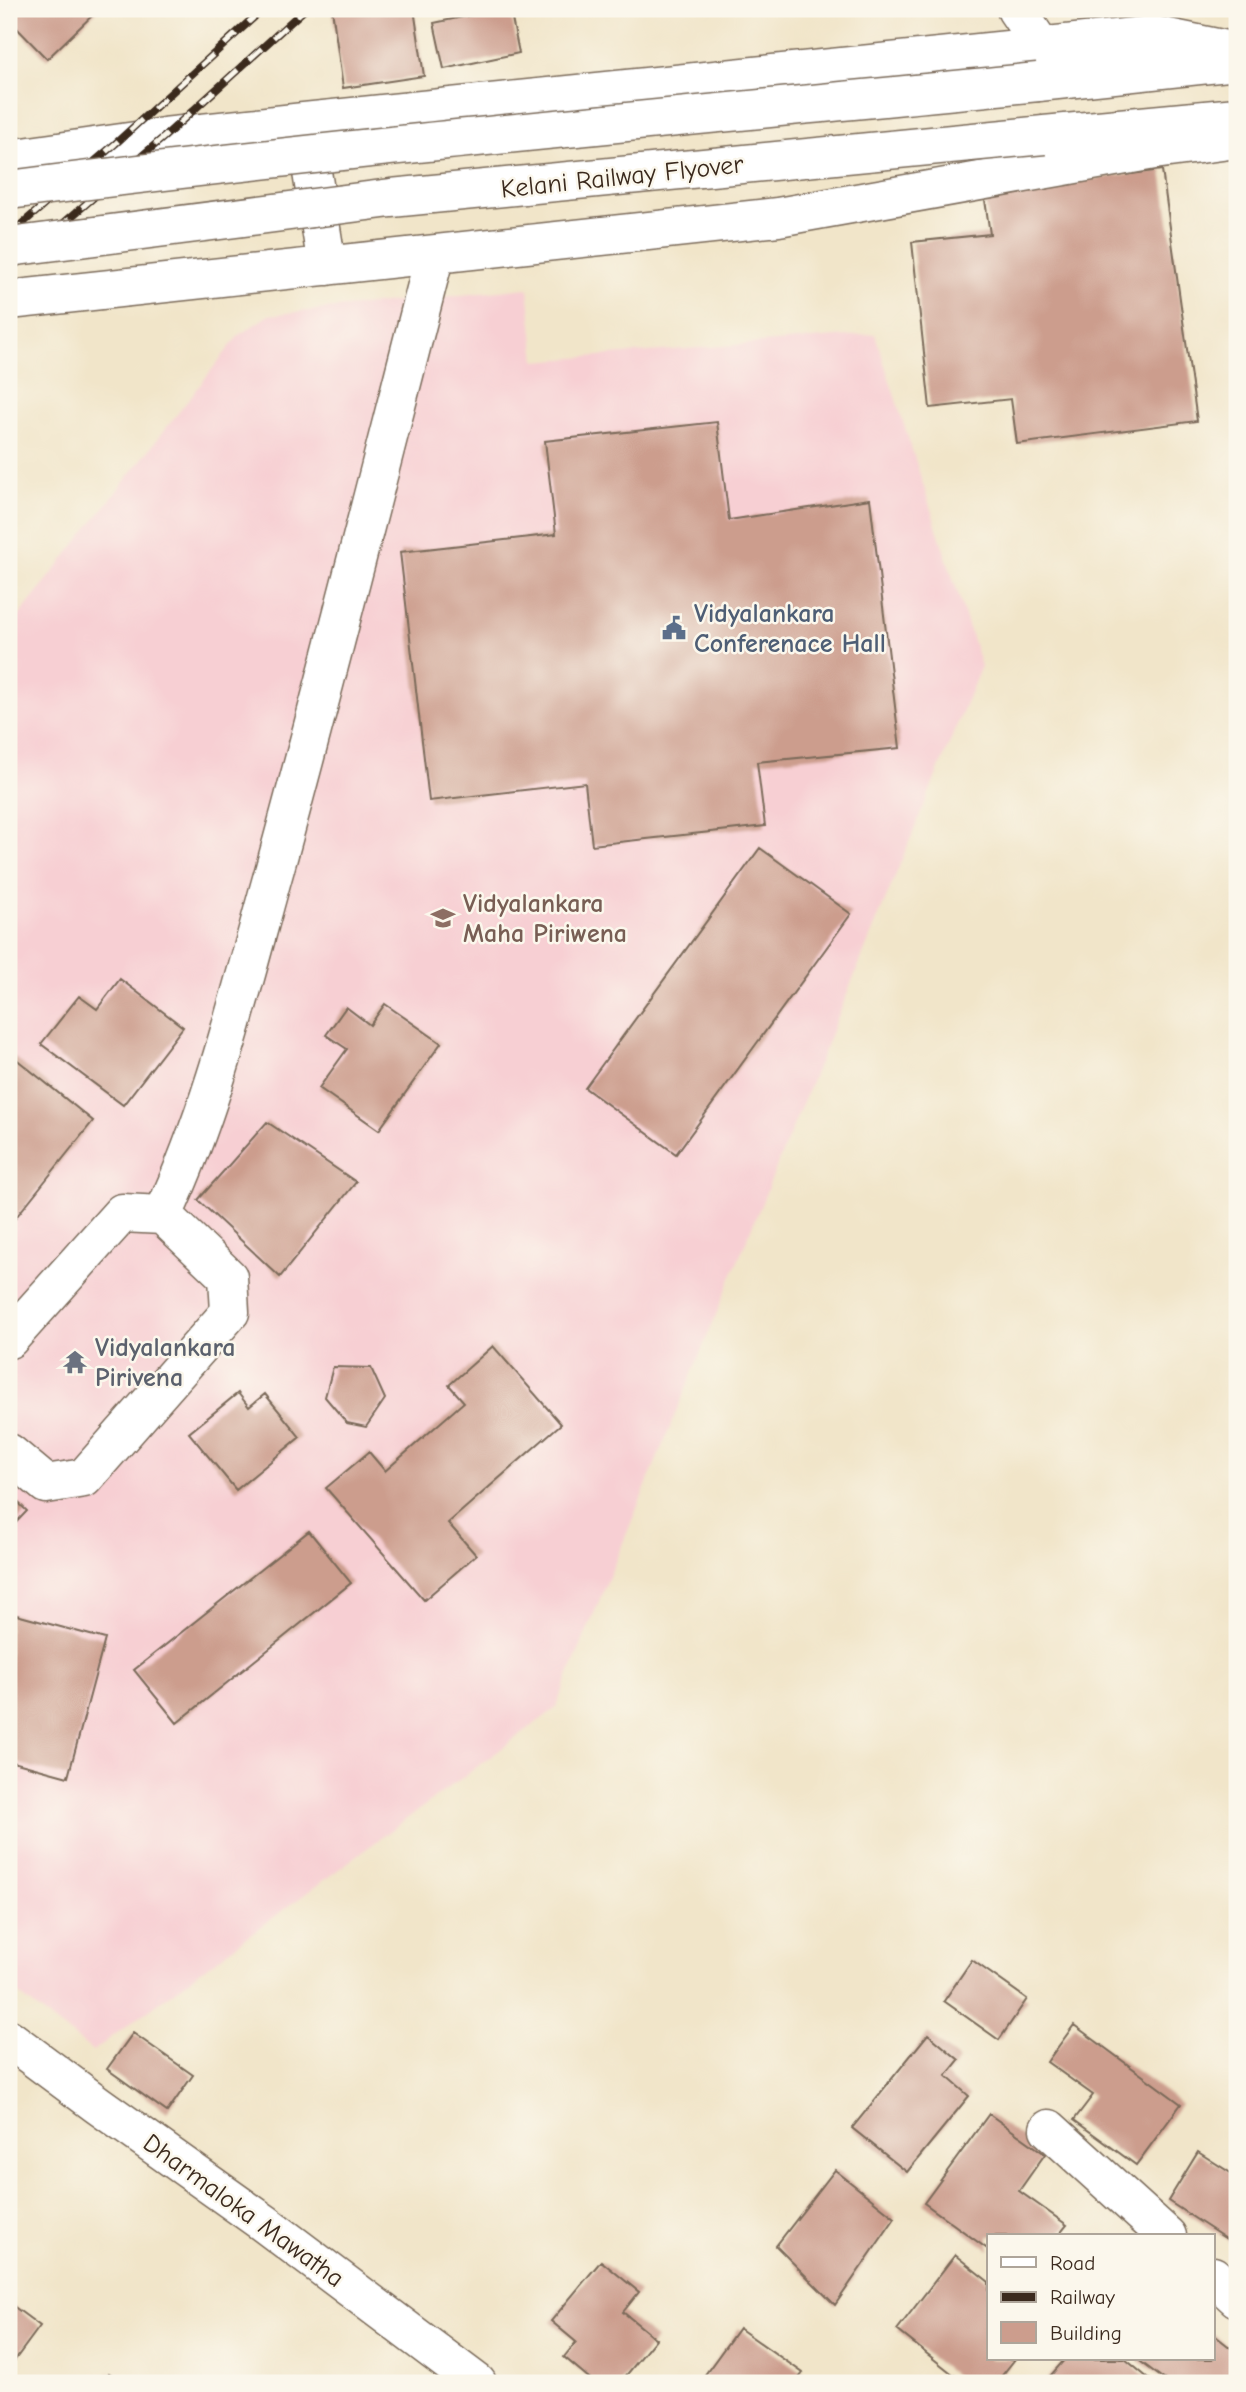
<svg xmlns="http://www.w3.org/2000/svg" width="1246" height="2392" font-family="'Comic Neue',sans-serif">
  <rect width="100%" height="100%" fill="#fbf7ec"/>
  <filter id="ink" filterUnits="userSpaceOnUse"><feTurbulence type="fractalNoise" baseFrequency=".0143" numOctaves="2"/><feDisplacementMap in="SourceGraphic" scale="14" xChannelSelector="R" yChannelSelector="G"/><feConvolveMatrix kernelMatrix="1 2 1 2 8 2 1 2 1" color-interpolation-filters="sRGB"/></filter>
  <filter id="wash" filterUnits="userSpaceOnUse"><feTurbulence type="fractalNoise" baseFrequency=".00686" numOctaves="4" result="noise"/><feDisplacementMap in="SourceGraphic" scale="28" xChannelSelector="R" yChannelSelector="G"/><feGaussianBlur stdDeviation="1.57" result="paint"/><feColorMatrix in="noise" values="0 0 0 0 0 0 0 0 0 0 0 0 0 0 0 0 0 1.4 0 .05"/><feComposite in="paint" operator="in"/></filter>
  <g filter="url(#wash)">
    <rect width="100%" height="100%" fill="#f1e5c9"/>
    <path fill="#f7cfd3" d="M528 288 536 361 875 334 981 666 555 1709 93 2051 9 1987V629L239 335 269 315Z"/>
    <g id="blocks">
      <path fill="#cc9d8d" d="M21 9H99L47 59 9 20Z
        M332 9H414L424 76 343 88Z
        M500 9H510L519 53 444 69 434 23Z
        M1162 170 1197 421 1017 444 1011 399 930 408 912 242 990 234 984 193Z
        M717 422 729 520 870 499 900 748 757 762 765 826 592 845 585 783 429 801 400 552 556 534 545 441Z
        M760 848 851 914 676 1154 585 1088Z
        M120 979 183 1027 123 1105 41 1044 79 996 97 1009Z
        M385 1004 441 1043 379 1130 319 1088 347 1049 326 1035 346 1007 370 1025Z
        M10 1054 93 1121 9 1226V1055Z
        M267 1122 356 1182 280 1277 198 1200Z
        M493 1346 561 1424 448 1523 476 1555 424 1600 326 1488 369 1452 385 1471 464 1402 449 1385Z
        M333 1367 371 1368 385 1399 366 1427 347 1423 325 1397Z
        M238 1393 249 1407 265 1394 300 1437 236 1490 189 1433Z
        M9 1494 27 1511 9 1530Z
        M309 1531 351 1583 177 1723 134 1670Z
        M9 1613 105 1639 68 1777 9 1761Z
        M972 1960 1027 1999 999 2040 944 2001Z
        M1074 2025 1181 2104 1136 2165 1074 2120 1093 2095 1047 2062Z
        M133 2033 193 2075 167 2112 107 2069Z
        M928 2034 959 2060 946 2076 969 2096 907 2172 852 2128Z
        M989 2114 1045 2154 1019 2191 1067 2225 1058 2236H989V2250L924 2203Z
        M1198 2152 1237 2177V2246L1168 2201Z
        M835 2170 895 2218 835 2305 776 2246Z
        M955 2255 989 2282V2359H1015L996 2383H964L897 2330Z
        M601 2261 639 2292 623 2312 656 2339 620 2383H595L564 2357 576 2342 551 2321Z
        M9 2303 40 2326 9 2368Z
        M739 2328 803 2373 795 2383H699Z
        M1213 2334 1237 2353V2375L1231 2383H1169L1137 2359H1213Z
        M1065 2359H1125L1154 2383H1044Z
        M109 2373 125 2383H102Z"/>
    </g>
  </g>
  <g filter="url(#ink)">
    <use href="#blocks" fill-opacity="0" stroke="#7b6b5a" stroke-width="2"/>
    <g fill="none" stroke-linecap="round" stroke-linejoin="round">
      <g stroke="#7b6b5a" stroke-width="41">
        <path id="minor" d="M1016 9 1041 46
          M304 122 327 266
          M9 159 164 137 304 122 1154 35 1237 52
          M9 300 778 217 1154 150 1237 139
          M163 1215C215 1104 242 985 275 868 331 664 382 459 435 254
          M9 1339 122 1213 163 1215 228 1277 230 1312 84 1478 46 1484 9 1453
          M9 2039 98 2105 264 2223 477 2383
          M1049 2129 1167 2236
          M1213 2276 1237 2298"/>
      </g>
      <g stroke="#7b6b5a" stroke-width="41">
        <path id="highway" d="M1038 82 1237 61
          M1044 135 1237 117"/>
      </g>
      <use href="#minor" stroke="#fff" stroke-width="38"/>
      <use href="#highway" stroke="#fff" stroke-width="38"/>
      <g stroke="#3b2a1e" stroke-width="8">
        <path id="rail" d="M9 235 115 144 263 9
          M9 270 164 137 305 9"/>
      </g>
      <use href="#rail" stroke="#fbf7ec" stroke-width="5" stroke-dasharray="16" stroke-linecap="butt"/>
      <g stroke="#7b6b5a" stroke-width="41" stroke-linecap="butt">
        <path id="highway-bridge" d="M9 190C351 146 695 116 1038 82
          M9 247 391 198 1044 135"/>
      </g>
      <use href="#highway-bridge" stroke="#fff" stroke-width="38"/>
    </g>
  </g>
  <defs>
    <g id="civic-bare" transform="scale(1.89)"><path d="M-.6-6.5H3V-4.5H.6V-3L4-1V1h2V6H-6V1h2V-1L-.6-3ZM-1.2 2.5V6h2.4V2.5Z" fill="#5c6f8a" stroke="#fbf7ec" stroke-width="2.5" paint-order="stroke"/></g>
    <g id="university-bare" transform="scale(1.89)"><path d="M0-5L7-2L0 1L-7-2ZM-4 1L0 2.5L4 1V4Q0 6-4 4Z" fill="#8d6e63" stroke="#fbf7ec" stroke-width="2.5" paint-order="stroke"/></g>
    <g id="temple-bare" transform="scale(1.89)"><path d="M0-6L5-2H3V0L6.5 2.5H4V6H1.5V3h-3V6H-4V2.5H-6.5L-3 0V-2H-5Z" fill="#6b7280" stroke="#fbf7ec" stroke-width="2.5" paint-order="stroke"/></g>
  </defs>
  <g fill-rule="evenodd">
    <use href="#civic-bare" x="674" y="628"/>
    <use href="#university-bare" x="443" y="918"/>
    <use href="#temple-bare" x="75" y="1362"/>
  </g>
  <g text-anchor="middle" stroke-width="5" stroke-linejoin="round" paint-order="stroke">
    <g font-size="26" fill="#3b2a1e" stroke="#fbf7ec">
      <text transform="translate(622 176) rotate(-6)" y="9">Kelani Railway Flyover</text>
      <text transform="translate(244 2210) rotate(36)" y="9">Dharmaloka Mawatha</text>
    </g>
    <g font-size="26" font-weight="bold" fill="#4e5e75" stroke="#fbf7ec" text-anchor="start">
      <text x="694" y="622">Vidyalankara<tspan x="694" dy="30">Conferenace Hall</tspan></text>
    </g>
    <g font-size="26" font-weight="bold" fill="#785e54" stroke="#fbf7ec" text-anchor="start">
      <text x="463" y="912">Vidyalankara<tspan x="463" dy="30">Maha Piriwena</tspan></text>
    </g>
    <g font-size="26" font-weight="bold" fill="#5b616d" stroke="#fbf7ec" text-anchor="start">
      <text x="95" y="1356">Vidyalankara<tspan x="95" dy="30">Pirivena</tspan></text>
    </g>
  </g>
  <rect width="1246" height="2392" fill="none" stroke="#fbf7ec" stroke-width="35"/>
  <rect x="987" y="2234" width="228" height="126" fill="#fbf7ec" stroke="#aea59a" stroke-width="2"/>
  <rect x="1001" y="2257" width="35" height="10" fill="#ffffff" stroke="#aea59a" stroke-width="2"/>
  <text x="1050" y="2270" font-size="21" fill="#3b2a1e">Road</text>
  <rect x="1001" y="2292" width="35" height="10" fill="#3b2a1e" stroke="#aea59a" stroke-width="2"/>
  <text x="1050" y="2304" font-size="21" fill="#3b2a1e">Railway</text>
  <rect x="1001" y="2322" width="35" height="21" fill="#cc9d8d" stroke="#aea59a" stroke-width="2"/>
  <text x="1050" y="2340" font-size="21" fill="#3b2a1e">Building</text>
</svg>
